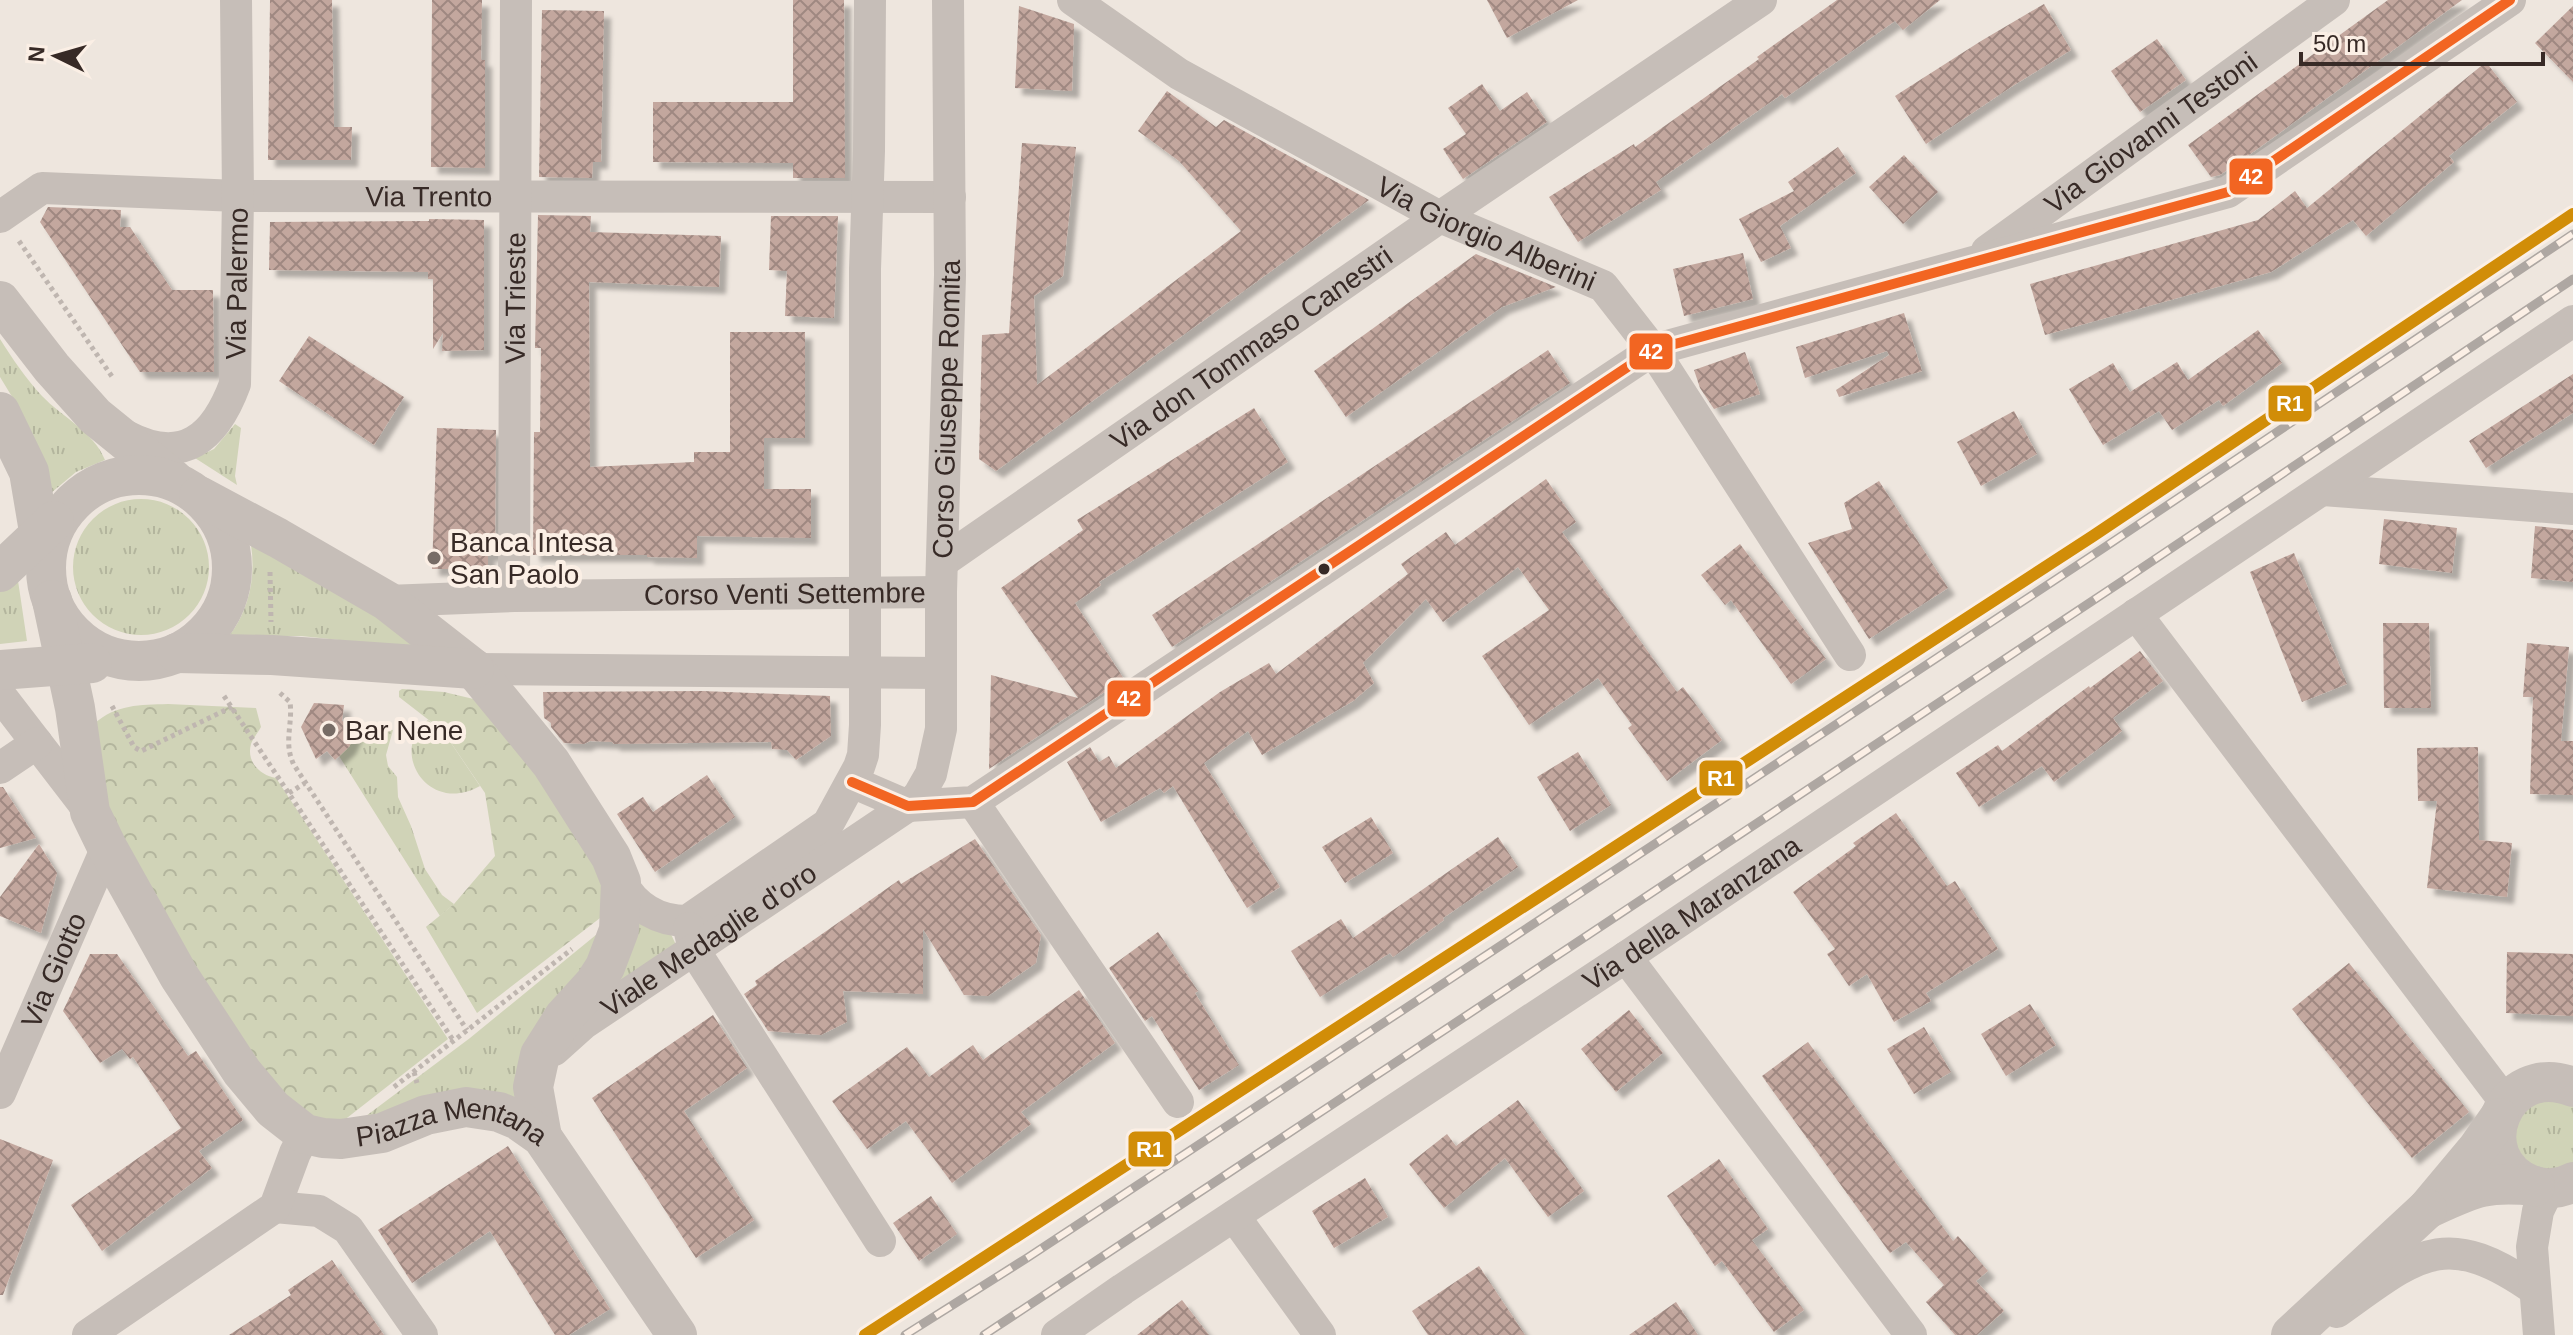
<svg xmlns="http://www.w3.org/2000/svg" width="2573" height="1335" font-family="Arial,sans-serif">
  <defs>
    <pattern id="grass-tufts" width="24" height="20" patternUnits="userSpaceOnUse" patternTransform="scale(2)"><rect width="24" height="20" fill="#d0d3b7"/><path d="M3 7l-1-3M5 7V3M7 7l1-3M15 17l-1-3M17 17v-4M19 17l1-3" fill="none" stroke="#b3b59d"/></pattern>
    <pattern id="park-crowns" width="20" height="18" patternUnits="userSpaceOnUse" patternTransform="scale(2)"><rect width="20" height="18" fill="#d0d3b7"/><path d="M2 6a3 3 0 1 1 6 0M12 15a3 3 0 1 1 6 0" fill="none" stroke="#b3b59d"/></pattern>
    <pattern id="building-cross-hatch" width="8" height="8" patternUnits="userSpaceOnUse" patternTransform="scale(2)"><rect width="8" height="8" fill="#c3a79e"/><path d="M0 0l8 8M0 8l8-8" fill="none" stroke="#9f8881"/></pattern>
    <filter id="shadow"><feDropShadow dx="7" dy="7" stdDeviation="2" flood-color="#0004"/></filter>
  </defs>
  <rect width="100%" height="100%" fill="#eee6de"/>
  <path fill="url(#grass-tufts)" d="M0 339C12 358 26 379 42 396 62 417 94 432 105 460L76 472 51 493 14 400 0 377Z
    M235 424 241 428 235 476 237 485 195 458 214 449Z
    M73 567a68 68 0 1 1 136 0a68 68 0 1 1-136 0Z
    M251 545 347 594 416 648 301 636H229C249 610 256 577 251 545Z
    M17 574 27 641 0 644V588Z
    M428 720 443 731 480 786C427 816 388 749 428 720Z
    M357 723 393 730 386 755 388 766 397 777 398 797 411 826 425 869 442 895 454 904 440 916 339 756 353 740Z
    M619 916 519 1119 338 1137 470 1038Z
    M632 920 669 930 677 947 612 987Z
    M2540 1100 2564 1102 2573 1107V1163L2553 1171 2530 1166 2516 1147 2515 1123 2521 1113Z"/>
  <path fill="url(#park-crowns)" d="M402 689 444 692 482 701 581 832 613 908 477 1013 426 927 454 904 495 856 485 793 443 731 399 697V691Z
    M168 704 256 708 261 727C258 733 253 738 251 744 246 762 260 775 276 778L448 1039 329 1132 298 1123 94 810V724C116 704 140 705 168 704Z"/>
  <path fill="url(#building-cross-hatch)" filter="url(#shadow)" d="M270 0H332L334 127H352L351 160H268Z
    M432 0H482L481 60H485V168L431 167Z
    M793 0H844L845 178H793V163L653 162V102H793Z
    M1487 0H1578L1507 38Z
    M1837 0H1940L1903 30 1895 21 1785 98 1782 94 1656 182 1661 190 1578 242 1549 197 1634 144 1635 147 1759 59 1757 57Z
    M2388 0H2462L2256 150 2220 175 2211 177 2188 145Z
    M2044 4 2071 50 2011 87 1926 144 1895 96 1981 41Z
    M1019 6 1074 24 1072 91 1015 88Z
    M2573 6V82L2535 43Z
    M542 10 604 11 601 162H593L592 178 539 177Z
    M2157 39 2186 80 2140 112 2111 71Z
    M2486 62 2517 102 2449 156 2454 162 2366 236 2353 220 2271 272 2045 335 2030 284 2258 220 2295 191 2307 208Z
    M1482 84 1500 111 1527 92 1547 122 1463 179 1443 149 1466 134 1448 108Z
    M1167 91 1216 127 1224 120 1369 200 996 471 979 459 982 335 1009 333 1022 143 1076 147 1063 276 1034 296 1037 385 1241 231 1179 161 1138 131Z
    M1838 147 1856 173 1780 226 1791 248 1761 262 1739 219 1794 191 1788 182Z
    M1904 155 1938 192 1903 224 1869 187Z
    M48 207 121 210 120 227H130L172 290H213L214 372H140L40 222Z
    M538 215 591 216 590 232 721 236 719 287 589 282 590 467 694 462V452H730V332H805V438H764V489H811V538L697 536V558L647 557V555H533L534 432H540L541 348H535Z
    M771 216H838L834 318 785 316 787 271 769 270Z
    M429 219 484 220V350L442 351 443 333 433 349V279H428V272L269 270 270 222 429 221Z
    M1743 253 1753 299 1684 316 1673 269Z
    M1476 254 1556 287 1502 307 1346 417 1314 371Z
    M1904 313 1922 371 1839 397 1836 390 1889 355 1887 351 1805 378 1796 347Z
    M2258 330 2282 363 2223 406 2219 400 2172 430 2159 411 2103 445 2069 389 2113 363 2130 392 2177 362 2188 380Z
    M309 336 404 397 374 445 279 381Z
    M1548 350 1570 383 1172 647 1152 615Z
    M1745 352 1760 394 1714 409 1700 388 1694 370Z
    M2573 374V413L2486 468 2469 441Z
    M1254 408 1288 462 1099 582 1101 585 1075 603 1124 679 989 769 991 675 1078 698 1001 588 1083 530 1077 520Z
    M2014 411 2037 454 1981 486 1957 442Z
    M437 428 496 430 495 555 488 554V569H432Z
    M1546 479 1576 522 1562 532 1677 692 1683 687 1722 740 1667 781 1628 728 1632 725 1598 678 1529 725 1482 656 1549 610 1518 567 1443 622 1426 599 1363 663 1374 683 1353 701 1262 755 1248 731 1204 763 1280 887 1247 908 1173 786 1164 793 1160 788 1101 822 1067 762 1090 747 1099 762 1109 756 1116 768 1220 692 1269 663 1276 674 1408 574 1401 564 1446 532 1455 545Z
    M1879 481 1948 588 1869 639 1808 543 1852 529 1844 503Z
    M2384 519 2457 528 2452 573 2379 564Z
    M2535 526 2573 530V582L2531 578Z
    M1740 544 1826 659 1791 684 1731 600 1725 605 1701 575Z
    M2294 553 2347 684 2302 702 2250 572Z
    M2383 623H2429L2431 708H2384Z
    M2527 643 2569 647 2561 741H2573V795L2530 794 2533 697H2523Z
    M2140 651 2163 681 2113 718 2122 731 2054 782 2042 766 1979 807 1956 773 1998 745 2002 751 2089 686 2090 688Z
    M703 691 830 696 831 736 796 760 787 750 772 749 771 742 614 744 612 742 590 741 584 744 564 743 551 727V723L544 718 543 692Z
    M314 703 344 705 342 721 360 723 349 747 335 760 327 751 316 759 301 727Z
    M2478 747 2479 840 2512 843 2507 897 2427 888 2437 801H2418L2417 748Z
    M1578 752 1611 805 1570 831 1537 777Z
    M707 775 735 817 655 872 617 814 643 797 653 812Z
    M0 787H3L36 838 0 848Z
    M1896 813 1947 886 1955 881 1998 949 1926 993 1931 1001 1894 1022 1867 974 1849 986 1827 954 1835 949 1793 892 1856 846 1853 843Z
    M1371 817 1393 853 1345 883 1322 847Z
    M1498 837 1518 867 1443 918 1444 920 1393 957 1390 953 1320 997 1291 951 1341 919 1353 938Z
    M975 839 1041 935 1036 963 988 996 964 995 923 929V994L843 991 847 1022 821 1035 768 1031 744 994 757 985 755 981 899 880 901 884Z
    M39 844 57 873 41 933 0 916V897Z
    M1158 932 1198 991 1195 993 1239 1065 1199 1090 1152 1016 1145 1021 1109 968Z
    M2507 952 2573 954V1016L2506 1013Z
    M90 954H117L188 1056 196 1051 243 1120 199 1151 212 1168 102 1251 71 1205 181 1128 133 1057 130 1059 122 1049 100 1063 63 1011Z
    M2349 963 2469 1112 2412 1158 2292 1009Z
    M1079 990 1115 1043 1021 1112 1031 1124 952 1183 906 1121 867 1149 832 1101 907 1047 929 1077 973 1045 983 1060Z
    M2030 1004 2056 1045 2006 1076 1981 1034Z
    M1629 1010 1663 1053 1616 1092 1581 1049Z
    M713 1015 747 1068 684 1111 754 1220 696 1258 592 1098Z
    M1924 1027 1951 1072 1914 1094 1887 1049Z
    M1808 1042 1953 1241 1958 1236 1988 1271 1976 1281 2004 1311 1977 1335H1955L1926 1302 1944 1285 1906 1242 1890 1253 1762 1076Z
    M1518 1100 1584 1191 1548 1217 1505 1158 1444 1208 1409 1164 1447 1134 1456 1146Z
    M0 1139 53 1160 3 1295H0Z
    M508 1146 610 1309 569 1335H555L490 1231 412 1283 378 1230Z
    M1719 1159 1768 1229 1752 1240 1804 1310 1774 1332 1722 1261 1715 1266 1667 1196Z
    M1365 1178 1388 1217 1334 1248 1312 1211Z
    M931 1196 957 1234 919 1261 893 1223Z
    M332 1260 384 1335H229L291 1295 288 1290Z
    M1479 1266 1525 1335H1428L1412 1311Z
    M1182 1300 1209 1335H1137Z
    M1676 1302 1698 1335H1629Z"/>
  <g fill="none" stroke-linecap="round" stroke-linejoin="round">
    <path stroke="#bfb6b0" stroke-width="5" stroke-dasharray="4 4" stroke-linecap="butt" d="M19 241 113 378
      M270 572 271 622
      M280 693 290 702C293 725 283 743 294 765L467 1030
      M224 696 453 1040
      M112 706 134 747 141 751 232 707
      M289 793 305 783
      M414 1072 417 1083
      M394 1087 572 949"/>
    <g stroke="#c6beb8" stroke-width="32">
      <path id="s1" d="M1073 0 1179 74 1440 217 1603 286 1653 350 1850 655"/>
      <path id="s2" d="M0 217 42 188 238 196 950 197"/>
      <path id="s3" d="M1987 251 2334 0"/>
      <path id="s4" d="M126 436C183 466 215 438 235 384L238 196 236 0"/>
      <path d="M2323 490 2573 509"/>
      <path id="s5" d="M942 562 1440 217 1761 0"/>
      <path id="s6" d="M514 596 516 0"/>
      <path id="s7" d="M387 601 514 596 941 592"/>
      <path d="M2136 614 2506 1103"/>
      <path d="M474 669 940 673"/>
      <path d="M0 695 90 812"/>
      <path d="M0 768 37 743"/>
      <path d="M852 782 908 806 973 802 1653 350 2228 192 2510 0"/>
      <path d="M973 802 1178 1102"/>
      <path d="M621 882C635 907 658 921 687 921L828 824 859 767 863 755 865 725V269L869 151 870 0"/>
      <path d="M689 928 694 950 880 1241"/>
      <path d="M1626 957 1911 1335"/>
      <path id="s8" d="M554 1050 583 1024 908 806 919 795 931 774 941 729V592L950 275 948 0"/>
      <path id="s9" d="M0 1093 107 847"/>
      <path d="M275 1207 319 1211 348 1229 422 1335"/>
      <path d="M1234 1216 1320 1335"/>
      <path d="M2337 1312C2417 1255 2444 1226 2534 1289"/>
      <path d="M88 1335 275 1207 295 1153 305 1134"/>
      <path id="s10" d="M1057 1335 1123 1289 1626 957 2573 321"/>
      <path d="M2539 1335 2532 1247 2538 1211 2549 1188"/>
    </g>
    <g stroke="#c6beb8" stroke-width="40">
      <path d="M0 301 52 368 95 416 174 480"/>
      <path d="M0 412 29 472 44 561"/>
      <circle cx="139" cy="568" r="93"/>
      <path d="M199 496 278 538 387 601 474 669 551 763 611 857 621 882 619 930 605 967 594 984 564 1017 540 1055 533 1087 542 1137"/>
      <path d="M0 572 54 521"/>
      <path id="s11" d="M52 600 75 708 90 812 107 847 179 976 242 1072 273 1109 305 1134 323 1138 341 1139 382 1133 426 1115 466 1107 499 1112 518 1120 542 1137 677 1335"/>
      <path d="M177 653 272 655 474 669"/>
      <path d="M0 670 92 663"/>
      <path d="M2573 1087C2503 1059 2464 1158 2531 1185 2544 1190 2561 1189 2573 1182"/>
      <path d="M2499 1118 2478 1148 2427 1209C2473 1188 2484 1181 2535 1186"/>
      <path d="M2291 1335 2427 1209"/>
    </g>
    <g stroke="#aea7a2" stroke-width="9">
      <path id="rail" d="M865 1335 2093 536 2573 214
        M905 1335 1027 1258 2102 549 2573 234
        M984 1335 2124 580 2573 279"/>
    </g>
    <use href="#rail" stroke="#fbefe5" stroke-width="6" stroke-dasharray="18" stroke-linecap="butt"/>
    <g stroke="#fbefe5" stroke-width="16">
      <path id="bus-1" d="M852 782 908 806 973 802 1653 350 2228 192 2510 0"/>
    </g>
    <use href="#bus-1" stroke="#f26522" stroke-width="10"/>
    <g stroke="#fbefe5" stroke-width="18">
      <path id="rail-1" d="M865 1335 2093 536 2573 214"/>
    </g>
    <use href="#rail-1" stroke="#d18d08" stroke-width="12"/>
  </g>
  <g fill="#776c66" stroke="#fbefe5" stroke-width="3">
    <circle cx="434" cy="558" r="8"/>
    <circle cx="329" cy="730" r="8"/>
  </g>
  <circle fill="#372a26" stroke="#fbefe5" stroke-width="3" cx="1324" cy="569" r="7"/>
  <g text-anchor="middle" stroke-width="8" stroke-linejoin="round" paint-order="stroke">
    <g font-size="28" fill="#372a26" stroke="#fbefe5">
      <text dy="10" stroke="none"><textPath href="#s3" startOffset="202">Via Giovanni Testoni</textPath></text>
      <text dy="10" stroke="none"><textPath href="#s2" startOffset="438">Via Trento</textPath></text>
      <text dy="10" stroke="none"><textPath href="#s1" startOffset="476">Via Giorgio Alberini</textPath></text>
      <text dy="10" stroke="none"><textPath href="#s4" startOffset="244">Via Palermo</textPath></text>
      <text dy="10" stroke="none"><textPath href="#s6" startOffset="298">Via Trieste</textPath></text>
      <text dy="10" stroke="none"><textPath href="#s5" startOffset="376">Via don Tommaso Canestri</textPath></text>
      <text dy="10" stroke="none"><textPath href="#s8" startOffset="836">Corso Giuseppe Romita</textPath></text>
      <text dy="10" stroke="none"><textPath href="#s7" startOffset="398">Corso Venti Settembre</textPath></text>
      <text dy="10" stroke="none"><textPath href="#s10" startOffset="762">Via della Maranzana</textPath></text>
      <text dy="10" stroke="none"><textPath href="#s8" startOffset="190">Viale Medaglie d'oro</textPath></text>
      <text dy="10" stroke="none"><textPath href="#s9" startOffset="134">Via Giotto</textPath></text>
      <text dy="10" stroke="none"><textPath href="#s11" startOffset="758">Piazza Mentana</textPath></text>
    </g>
    <g font-size="28" fill="#372a26" stroke="#fbefe5" text-anchor="start">
      <text x="450" y="552">Banca Intesa<tspan x="450" dy="32">San Paolo</tspan></text>
      <text x="345" y="740">Bar Nene</text>
    </g>
  </g>
  <g stroke="#fbefe5" stroke-width="3">
    <rect x="2228" y="157" width="46" height="39" rx="8" fill="#f26522"/>
    <rect x="1628" y="332" width="46" height="39" rx="8" fill="#f26522"/>
    <rect x="2267" y="384" width="46" height="39" rx="8" fill="#d18d08"/>
    <rect x="1106" y="679" width="46" height="39" rx="8" fill="#f26522"/>
    <rect x="1698" y="759" width="46" height="38" rx="8" fill="#d18d08"/>
    <rect x="1127" y="1130" width="46" height="38" rx="8" fill="#d18d08"/>
  </g>
  <g font-size="22" text-anchor="middle" font-weight="bold" fill="#fff">
    <text x="2251" y="184">42</text>
    <text x="1651" y="359">42</text>
    <text x="2290" y="411">R1</text>
    <text x="1129" y="706">42</text>
    <text x="1721" y="786">R1</text>
    <text x="1150" y="1157">R1</text>
  </g>
  <g transform="translate(56 56) rotate(275)" stroke="#fbefe5" stroke-width="6" paint-order="stroke">
  <path d="M0-6L14 30L0 20L-14 30Z" fill="#372a26"/>
  <text y="-12" font-size="22" font-weight="bold" text-anchor="middle" fill="#372a26">N</text>
  </g>
  <path d="M2301 52v12h242v-12" fill="none" stroke="#372a26" stroke-width="4"/>
  <text x="2313" y="52" font-size="24" fill="#372a26" stroke="#fbefe5" stroke-width="6" paint-order="stroke">50 m</text>
</svg>
